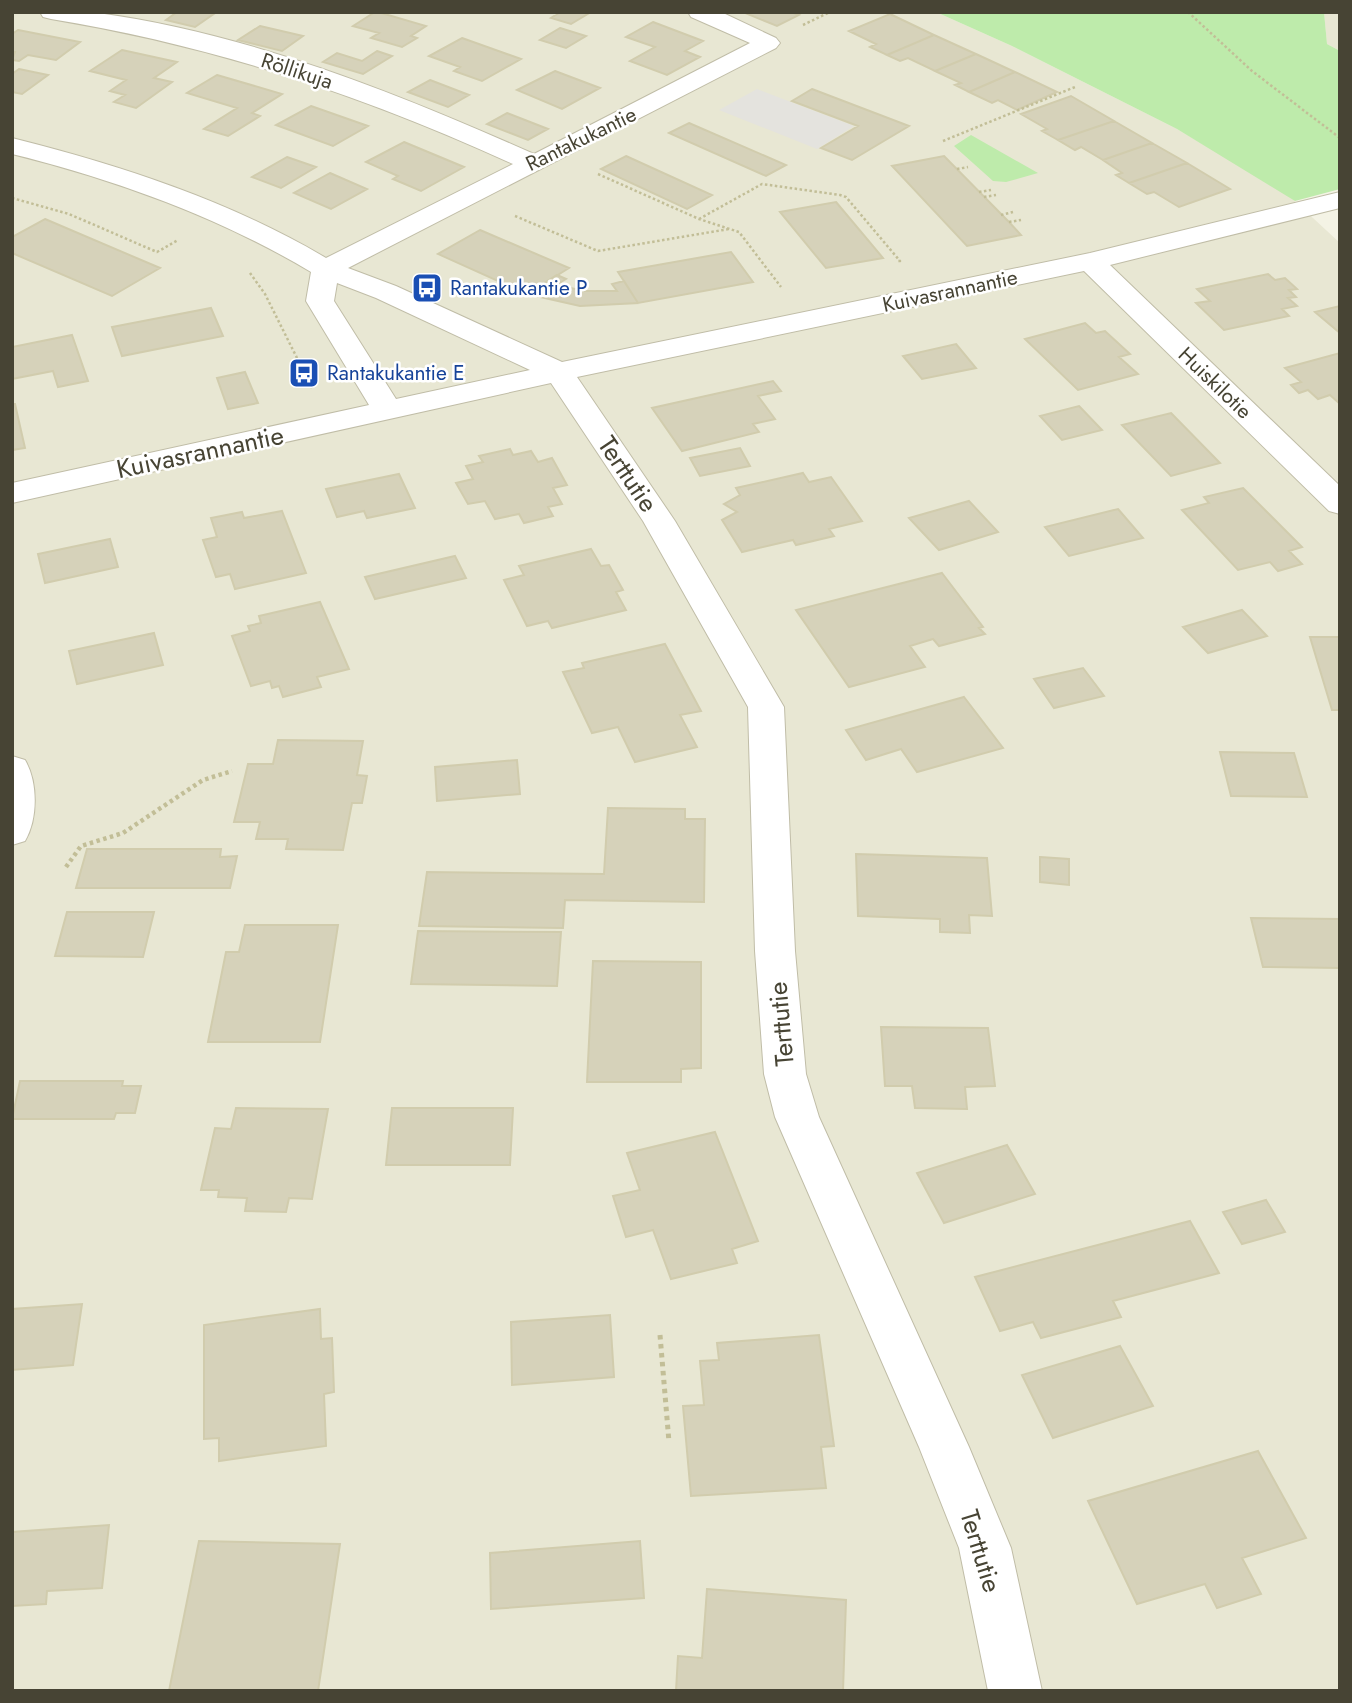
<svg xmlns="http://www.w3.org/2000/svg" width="1352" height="1703" font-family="Jost,sans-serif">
  <rect width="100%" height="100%" fill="#f4f3e5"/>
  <path fill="#e8e7d3" d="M12 12H936L1012 46 1177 129 1286 193 1340 243V1691H12Z
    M1324 12H1340V51L1327 44Z"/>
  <path fill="#beebab" d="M936 12H1324L1327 44 1340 51V189L1295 201 1177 129 1012 46Z
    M971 135 1038 173 1006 182 993 181 954 146Z"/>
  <path fill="#e4e3de" d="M757 89 854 126 817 149 719 110Z"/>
  <path fill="#d6d2ba" stroke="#d1ccad" stroke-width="2" d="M177 12H214L215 13 195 27 166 20Z
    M375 12H378L426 26 411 36 417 38 402 47 371 38 379 33 353 26Z
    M553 12H591L571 24 551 18 557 14Z
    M747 12H791L799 15 777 26 745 13Z
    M890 14 934 35 887 55 870 47 876 44 849 31Z
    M653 22 703 41 685 51 700 57 667 75 630 61 655 47 626 37Z
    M260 26 303 36 282 51 238 40Z
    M560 28 586 36 566 48 540 40Z
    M18 30 80 42 56 60 28 55 19 61 12 60 15 52H12V34Z
    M934 35 976 54 935 71 908 58 900 61 887 55Z
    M462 38 521 59 482 81 454 71 460 67 429 56Z
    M122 50 177 62 154 78 172 82 136 108 114 102 125 95 110 91 126 80 90 71Z
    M377 51 392 56 363 74 323 62 337 53 362 61Z
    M976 54 1015 72 969 92 955 85 961 83 935 71Z
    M19 69 48 75 22 94 12 92V74Z
    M555 71 600 88 562 109 517 90Z
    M1015 72 1057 92 1017 110 998 100 992 103 969 92Z
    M217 75 282 94 252 113 260 116 228 136 204 129 237 108 187 93Z
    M430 80 469 95 448 107 408 92Z
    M812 89 909 126 852 160 821 148 858 126 792 101Z
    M1071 96 1114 121 1058 140 1042 131 1047 129 1021 114Z
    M311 106 368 126 333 146 276 125Z
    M507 113 548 129 528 140 487 124Z
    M1114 121 1152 143 1103 160 1081 147 1075 150 1058 140Z
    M689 123 786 165 766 176 669 133Z
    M404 142 464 167 421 191 393 179 398 176 366 162Z
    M1152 143 1187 163 1129 183 1116 175 1122 173 1103 160Z
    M626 156 712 195 687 209 601 169Z
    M944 156 1009 222 1021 235 967 246 892 166Z
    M287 157 316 167 281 188 252 177Z
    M1187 163 1230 189 1179 207 1154 192 1147 194 1129 183Z
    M330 173 367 189 331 209 294 193Z
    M836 202 883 258 826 268 780 212Z
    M45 219 160 268 112 296 12 253V237Z
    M480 230 569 268 527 294 438 254Z
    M731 252 753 282 638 303 618 272Z
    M1268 274 1275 280 1285 278 1297 289 1289 290 1296 297 1288 298 1297 306 1282 309 1289 316 1224 330 1196 303 1210 301 1197 289Z
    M557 275 566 279 556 285 585 291H617L612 284 624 281 638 303 580 306 527 294Z
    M1340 306V333L1315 312Z
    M211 308 223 336 122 356 112 327Z
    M1085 323 1096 333 1105 331 1130 354 1119 357 1138 374 1078 390 1025 339Z
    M72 335 88 381 58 387 53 371 12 379V347Z
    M956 344 976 368 922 379 903 356Z
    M1340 353V404L1330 395 1318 399 1308 390 1299 393 1291 385 1301 382 1285 368Z
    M245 372 258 403 228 409 217 378Z
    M773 381 781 391 758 396 775 419 753 424 759 432 682 451 652 408Z
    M12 404H15L25 448 12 450Z
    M1079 406 1102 430 1062 440 1040 416Z
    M1171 413 1220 463 1171 476 1122 425Z
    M740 448 750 466 700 476 690 458Z
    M510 449 513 455 531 451 538 462 552 458 567 485 553 488 562 504 548 507 553 516 524 523 519 514 495 519 485 501 468 504 456 483 473 479 466 466 483 462 479 456Z
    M803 473 809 482 831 477 862 521 829 529 834 536 796 545 793 540 742 552 722 520 737 512 724 504 740 495 736 488Z
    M399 474 415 508 367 518 364 511 337 517 326 489Z
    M1243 488 1302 547 1289 551 1302 564 1278 571 1270 562 1238 570 1182 510 1209 503 1204 497Z
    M969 501 998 532 939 550 909 518Z
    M1118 509 1143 538 1069 556 1045 527Z
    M282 511 306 573 235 589 230 574 216 577 203 540 217 537 211 518 242 512 244 518Z
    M110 539 118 567 45 583 38 554Z
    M591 549 601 566 609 565 623 590 616 592 626 610 552 628 548 621 527 626 504 580 524 575 519 566Z
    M455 556 466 578 375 599 365 577Z
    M942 573 983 627 979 628 985 634 939 646 933 639 910 646 925 667 849 687 796 610Z
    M320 602 349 669 317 677 321 687 283 697 279 686 272 688 270 681 251 686 232 636 250 631 248 626 261 623 259 616Z
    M1242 610 1267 636 1208 653 1183 627Z
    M154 633 163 665 77 684 69 651Z
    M1310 637H1340V710H1332Z
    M665 644 701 711 680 715 697 747 635 762 618 727 592 733 563 672 584 668 582 663Z
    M1083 668 1104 696 1054 708 1034 679Z
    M964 697 1003 748 917 772 901 749 866 760 846 730Z
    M278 740 363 741 357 775 367 776 362 803H352L343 850 286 849 288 839H256L260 822H234L248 764H273Z
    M1220 752 1294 753 1307 797 1231 796Z
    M517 760 520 794 437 801 435 767Z
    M608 808 685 809V819H705L704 902 565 900 563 928 419 926 427 872 604 874Z
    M87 849H221L220 857 237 856 230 888H76Z
    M856 854 987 858 992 916 969 915 970 933 940 932V919L858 916Z
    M1040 857 1069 859V885L1040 882Z
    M67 912H154L143 957 55 956Z
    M1251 918 1340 919V968L1263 967Z
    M245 925H338L320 1042H208L226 952H239Z
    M418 931 561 932 557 986 411 984Z
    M593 961 701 962V1068L681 1069V1082H587Z
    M881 1027 988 1028 995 1086 965 1087 967 1109 915 1108 912 1086H885Z
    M20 1081H123L122 1086H141L135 1113H116L114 1119H12Z
    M236 1108 328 1109 312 1199 289 1198 286 1212 245 1211 247 1198 218 1197 219 1190H201L215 1128 231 1129Z
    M392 1108H513L510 1165H386Z
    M715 1132 758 1241 732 1249 737 1263 671 1279 653 1230 626 1237 613 1196 640 1190 627 1153Z
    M1007 1145 1035 1194 944 1223 917 1173Z
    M1266 1200 1285 1232 1242 1244 1223 1212Z
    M1190 1221 1219 1273 1113 1301 1121 1317 1041 1338 1033 1322 1000 1331 975 1277Z
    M82 1304 73 1365 12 1370V1309Z
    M320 1309 321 1339 332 1338 334 1392 324 1394 326 1446 219 1461V1438L204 1439V1325Z
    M610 1315 614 1377 512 1385 511 1322Z
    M819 1335 834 1446 821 1447 826 1488 691 1496 683 1406 704 1405 700 1361 719 1360 717 1343Z
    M1120 1346 1153 1406 1053 1438 1022 1375Z
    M1258 1451 1306 1538 1242 1558 1261 1594 1217 1608 1205 1584 1137 1604 1088 1501Z
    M109 1525 102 1588 47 1591 46 1604 12 1606V1532Z
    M199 1541 340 1544 318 1691H169Z
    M640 1541 644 1598 491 1609 490 1553Z
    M707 1589 846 1600 843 1691H676L678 1656 702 1658Z"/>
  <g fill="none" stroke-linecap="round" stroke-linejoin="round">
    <g stroke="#c0bda7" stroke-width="2">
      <path id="minor" d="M40 12C59 12 79 10 98 13 247 33 397 93 534 154L750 43 691 17 688 12H721L776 38 780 43 776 48 348 268 396 286 562 362 1090 253 1340 192V208L1110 265 1340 486V514L1329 511 1084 271 577 377 675 521 784 707 795 951 806 1074 819 1117 969 1447 1011 1548 1042 1691H988L959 1548 919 1447 775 1117 764 1074 755 951 748 707 643 521 551 383 12 503V483L369 405 306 301 311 272C221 218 114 179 12 154V138C120 165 230 201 326 258L513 164C362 95 215 46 51 19L43 17ZM337 283 376 298 530 370 396 399 334 301Z
        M12 756 25 760C38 782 38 819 25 841L12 845Z"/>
    </g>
    <path stroke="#c2be97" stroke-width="2.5" stroke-dasharray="2.5 2.5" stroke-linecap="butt" d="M1188 12 1252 71 1340 138
      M803 25 830 12
      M943 141 1075 87
      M957 169 968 167
      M598 174 699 219 739 232 781 287
      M979 192 991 190
      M984 197 996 195
      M12 198 69 214 157 252 178 240
      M1001 215 1013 212
      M515 216 598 251 729 229
      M699 219 762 184 840 195 846 197 900 261H897
      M1009 222 1021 220
      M250 273 265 294 312 388"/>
    <path stroke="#c2be97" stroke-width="4.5" stroke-dasharray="3.5 3.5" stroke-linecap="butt" d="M66 867 81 846 123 833 203 780 232 771"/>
    <path stroke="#c2be97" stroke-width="5" stroke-dasharray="4.5 4.5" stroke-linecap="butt" d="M660 1335 669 1442"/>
    <use href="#minor" fill="#fff" fill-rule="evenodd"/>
  </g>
  <defs>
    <g id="bus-square" transform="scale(1.575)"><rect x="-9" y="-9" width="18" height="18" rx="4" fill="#1a4fb4" stroke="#fff"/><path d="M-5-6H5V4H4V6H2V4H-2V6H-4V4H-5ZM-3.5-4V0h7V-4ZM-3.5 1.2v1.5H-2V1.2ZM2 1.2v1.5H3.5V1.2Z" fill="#fff"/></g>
  </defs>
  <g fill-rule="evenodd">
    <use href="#bus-square" x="427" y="288"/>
    <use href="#bus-square" x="304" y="373"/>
  </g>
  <g text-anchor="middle" stroke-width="5" stroke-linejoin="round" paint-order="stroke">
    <g font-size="21" fill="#474434" stroke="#fff">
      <text transform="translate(297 71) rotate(18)" y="7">Röllikuja</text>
      <text transform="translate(581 139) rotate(-26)" y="7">Rantakukantie</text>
      <text transform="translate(950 291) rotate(-12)" y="7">Kuivasrannantie</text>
      <text transform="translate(1215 383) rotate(44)" y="7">Huiskilotie</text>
    </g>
    <g font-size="21" fill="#164399" stroke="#fff" text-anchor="start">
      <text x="450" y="295">Rantakukantie P</text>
      <text x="327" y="380">Rantakukantie E</text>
    </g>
    <g font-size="26" fill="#474434" stroke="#fff">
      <text transform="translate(200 452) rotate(-12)" y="9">Kuivasrannantie</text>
      <text transform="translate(628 474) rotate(56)" y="9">Terttutie</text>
      <text transform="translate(781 1024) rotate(-95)" y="9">Terttutie</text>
      <text transform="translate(981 1551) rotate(73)" y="9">Terttutie</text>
    </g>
  </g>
  <rect width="1352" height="1703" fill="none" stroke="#474434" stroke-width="28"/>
</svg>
